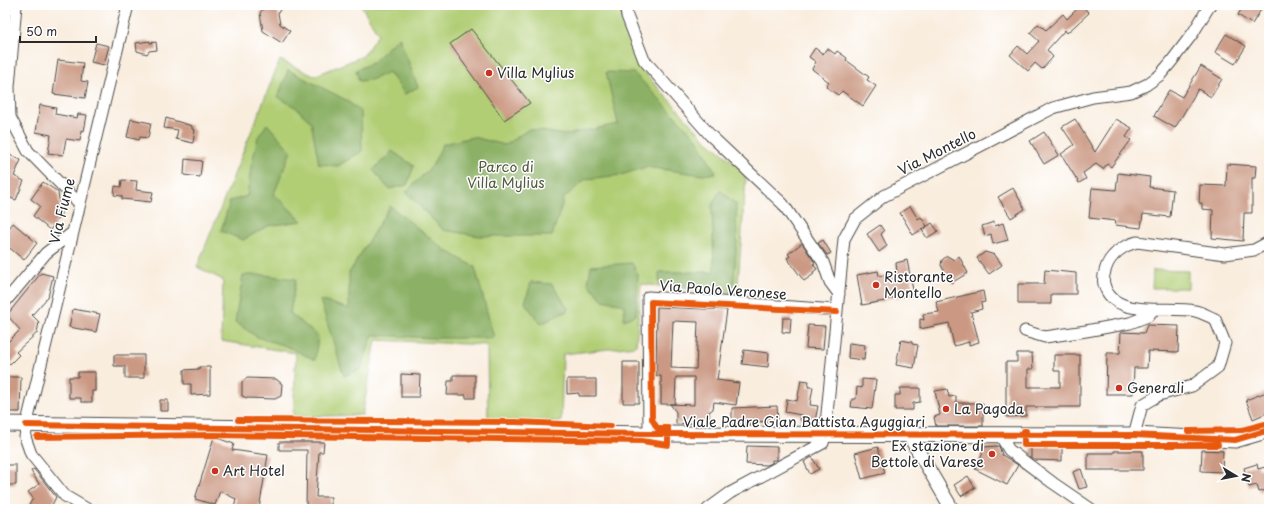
<svg xmlns="http://www.w3.org/2000/svg" width="1274" height="514" font-family="'Playpen Sans',sans-serif">
  <rect width="100%" height="100%" fill="#fff"/>
  <filter id="ink" filterUnits="userSpaceOnUse"><feTurbulence type="fractalNoise" baseFrequency=".025" numOctaves="2"/><feDisplacementMap in="SourceGraphic" scale="8" xChannelSelector="R" yChannelSelector="G"/><feConvolveMatrix kernelMatrix="1 2 1 2 8 2 1 2 1" color-interpolation-filters="sRGB"/></filter>
  <filter id="wash" filterUnits="userSpaceOnUse"><feTurbulence type="fractalNoise" baseFrequency=".012" numOctaves="4" result="noise"/><feDisplacementMap in="SourceGraphic" scale="16" xChannelSelector="R" yChannelSelector="G"/><feGaussianBlur stdDeviation="0.9" result="paint"/><feColorMatrix in="noise" values="0 0 0 0 0 0 0 0 0 0 0 0 0 0 0 0 0 1.4 0 .05"/><feComposite in="paint" operator="in"/></filter>
  <g filter="url(#wash)">
    <rect width="100%" height="100%" fill="#f9edde"/>
    <path fill="#b1ce75" stroke="#6e7c50" d="M361 5H619L643 71 705 139 737 165 746 178 737 295 641 284 636 346 563 354 561 422H488L487 345 376 340 362 415 293 417 296 353 221 341 223 280 197 267 280 60 314 76 363 56 378 34Z
      M1153 270 1188 271V288H1152Z"/>
    <path fill="#8cb166" stroke="#5c6e48" d="M399 37 418 87 405 94 389 72 371 80 359 81 356 70 372 63Z
      M288 70 346 100 361 112 362 151 338 166 319 164 311 122 295 107 278 97Z
      M606 72 634 73 697 139 716 173 703 175 646 167 621 175 586 179 564 198 552 236H479L443 230 406 192 432 166 443 144 473 137 505 145 529 129 565 135 618 124Z
      M267 124 291 151 274 194 302 221 268 226 243 240 221 231 230 201 247 196 251 167 258 137Z
      M392 151 414 166 407 185 389 189 373 170Z
      M720 190 736 204 737 242 733 291 659 283V272H714L712 205Z
      M390 206 445 250 475 267 494 338H432L373 335 361 369 344 376 320 300 349 309V273Z
      M632 263 638 275 636 315 624 320V305L603 300 588 283 591 266Z
      M243 275H264L296 279 290 313 318 336 315 360 286 346 257 337 235 322Z
      M531 282 552 284 569 310 541 324 525 303Z"/>
    <g id="blocks">
      <path fill="#cb9983" fill-rule="evenodd" d="M266 5H283L278 13 280 24 290 31 282 43 263 31 260 13Z
        M1081 5 1089 13 1067 33 1065 30 1047 50 1053 57 1042 69 1035 63 1028 71 1010 55 1018 46 1027 54 1039 41 1030 33 1038 24 1046 30 1063 14 1067 19Z
        M1233 5H1264L1252 24 1238 15 1241 10Z
        M471 29 530 103 504 120 450 44Z
        M1226 34 1246 46 1235 64 1215 52Z
        M150 41V43L156 42 157 50 149 51 147 54 137 51 136 43Z
        M96 43 109 46 104 65 91 62Z
        M815 48 823 54 827 48 835 54 837 51 847 58 846 60 869 77 867 80 876 86 863 106 842 91 838 95 826 87 829 82 812 69 816 62 809 57Z
        M58 60 83 63 81 81 88 82 85 98 53 94Z
        M1201 66 1222 79 1211 97 1198 89 1175 128 1154 116 1169 90 1182 97Z
        M40 105 56 108 55 114 77 118 78 114 87 115 84 131 81 130 80 141 66 139 63 155 48 153 51 135 36 132Z
        M166 118 192 126V129L195 130 193 143 176 139 178 130 164 128Z
        M131 119 151 123 148 138 140 137 139 140 127 137Z
        M1075 119 1095 152 1116 119 1132 128 1126 137 1131 140 1111 167 1107 164 1103 169 1096 164 1083 173 1086 179 1079 183 1061 154 1074 145 1062 127Z
        M1044 132 1059 155 1044 164 1030 141Z
        M5 153 21 160 14 176 24 181 16 200 5 196Z
        M185 159 202 161 200 177 184 175Z
        M1227 164 1256 166 1255 178H1252V213H1244L1243 241 1212 238 1213 210 1202 209V203H1199L1200 185 1226 186Z
        M1118 173 1150 177 1149 187 1173 190 1170 217 1143 214 1141 228 1115 225 1116 221 1089 218 1092 188 1116 190Z
        M122 180 137 181 136 190 153 192 151 202 122 199V196L114 195 115 186 121 187Z
        M43 182 58 192 61 215 50 230 33 216 40 206 31 199Z
        M1013 188 1025 209 1011 218 998 197Z
        M910 206 918 219 921 217 927 226 913 235 900 213Z
        M994 222 995 226 1003 223 1008 240 993 244 991 234 985 236 982 226Z
        M13 223 37 243 24 260 5 244V233Z
        M932 223 938 231 927 238 922 230Z
        M880 225 884 231 881 234 887 246 879 252 867 234Z
        M823 240 831 253 827 255 818 243Z
        M802 243 815 263 813 264 817 269 813 272 814 274 804 281 787 258 790 256 788 254Z
        M985 252 995 255 1002 265 989 274 977 258Z
        M947 256 954 260 959 256 968 273 951 283 941 265 942 260Z
        M907 260 914 295 885 299V301L862 305 857 275 878 271 879 276 897 273 896 263Z
        M1045 270 1076 273V294H1051V304H1018V284H1044Z
        M41 273 53 276 48 297 32 315 39 322 37 333 16 352 19 355 10 364 5 359V345L20 330 7 315Z
        M983 291 985 302 981 303 982 309 971 312 979 342 969 345V342L954 346 949 323 920 329V319L924 320 923 314 939 312 936 302Z
        M657 307 727 310 717 380 739 383 736 405 714 402 713 409 709 412V422L676 424V412L670 404 694 405V377H676L675 404H661V376H656ZM673 321 698 322 696 369 671 368Z
        M73 309 100 314 96 332 69 327Z
        M783 318H791L790 333 782 332Z
        M808 325 825 326 823 349 806 348Z
        M1147 325 1179 326 1178 352 1148 351 1147 368H1134L1133 394H1106L1107 353H1120L1121 332 1144 333Z
        M901 340 912 342V344L918 345 914 368 896 365Z
        M849 343 865 345 864 360 848 358Z
        M744 350 769 353 768 367 742 364Z
        M1017 353H1032L1033 369H1028V387H1060V371H1054V355H1080V407H1026V416L1006 417V362H1017Z
        M114 355H144V378H125V366H114Z
        M623 362H639V403H623Z
        M199 367H210V394L191 395V384H184V370L199 369Z
        M78 372H95V391H92V402H81V398H69V377H78Z
        M401 374 420 375 419 397H401Z
        M453 375H475V398H466V395H447L448 381H453Z
        M5 377H21L20 412H5Z
        M247 378 276 379 282 384 281 396 275 399 247 398 242 396V382Z
        M567 379H596V396H579V393L567 394Z
        M862 379 876 380 872 409 851 407 852 399H856L857 387 862 388Z
        M801 380 809 381 808 387H813L810 405 818 406 815 421 800 420 801 415 785 412 787 399 797 401Z
        M900 388H920V402L913 403V410H895V395H900Z
        M947 389 949 397 956 396V403H983V426H936L934 417 940 415 935 391Z
        M1269 391V412L1253 419 1246 400Z
        M160 400H168V411H160Z
        M777 406 778 421 751 422V424H732V408Z
        M214 437 234 444 232 450 268 455 259 509H234L236 499 220 491 215 505 195 499Z
        M279 442H324L323 452H319L316 497H331V509L306 508 307 450H279Z
        M747 446 777 447V460H772V463L767 465 746 464Z
        M999 446 1002 455 1018 465 1007 485 975 469 982 455 983 447Z
        M1031 446 1062 447V461L1034 460 1031 458Z
        M878 447 885 473 862 479 855 453Z
        M1202 450 1223 451 1222 472 1201 471Z
        M1114 451H1143V470H1088V453H1114Z
        M812 457 819 469 810 474 804 462Z
        M1257 464 1258 469 1269 466V489L1259 492 1257 485 1249 487 1244 468Z
        M5 465H16V485H5Z
        M34 469 56 497 50 509H27L33 498 28 492 39 484 31 471Z
        M1081 469 1087 487 1079 489 1073 472Z
        M968 476 975 488 961 496 954 485Z"/>
    </g>
  </g>
  <g filter="url(#ink)">
    <use href="#blocks" fill-opacity="0" stroke="#4a4846" stroke-width="1"/>
    <g fill="none" stroke-linecap="round" stroke-linejoin="round">
      <g stroke="#4a4846" stroke-width="13">
        <path id="minor" d="M16 5 9 87 10 117 28 151 80 204
          M625 5 627 16 644 60 710 135 783 204 823 262 830 282 839 294
          M5 302 46 253 72 233
          M1025 331 1045 337 1086 331 1130 323 1148 316 1153 310
          M649 434 648 297 837 310
          M1000 435 1009 450 1053 483 1091 509
          M1134 435 1142 405 1159 395 1192 386 1218 367 1225 343 1215 319C1208 316 1201 312 1195 311 1169 305 1113 320 1104 284 1102 276 1107 262 1113 256 1120 248 1127 245 1137 242L1225 254 1254 250 1269 242
          M87 509 65 496 31 454 25 437 29 414 128 5
          M708 509 730 493 823 443 825 434 844 239 855 219 884 196 1053 108 1093 97 1131 92 1146 85 1160 75 1171 62 1193 33 1210 5"/>
      </g>
      <g stroke="#4a4846" stroke-width="15">
        <path id="tertiary" d="M908 434 952 509"/>
      </g>
      <g stroke="#4a4846" stroke-width="17">
        <path id="secondary" d="M5 424 649 434 1134 435 1235 440 1269 430"/>
      </g>
      <use href="#minor" stroke="#fff" stroke-width="11"/>
      <use href="#tertiary" stroke="#fff" stroke-width="13"/>
      <use href="#secondary" stroke="#fff" stroke-width="15"/>
      <g stroke="#fff" stroke-width="8">
        <path id="cycleway" d="M238 420 515 422 611 426
          M26 425 649 434 1134 435 1235 440 1269 430
          M1026 431H1024V445H1218
          M1188 431 1242 430 1265 424
          M37 437 214 435 642 441 668 445V428H657L652 419 651 302 837 312"/>
      </g>
      <use href="#cycleway" stroke="#e8590c" stroke-width="6"/>
    </g>
  </g>
  <g fill="#c8321e" stroke="#fff" stroke-width="1.5">
    <circle cx="489" cy="73" r="4"/>
    <circle cx="876" cy="285" r="4"/>
    <circle cx="1119" cy="388" r="4"/>
    <circle cx="946" cy="409" r="4"/>
    <circle cx="992" cy="454" r="4"/>
    <circle cx="215" cy="471" r="4"/>
  </g>
  <g text-anchor="middle" stroke-width="3" stroke-linejoin="round" paint-order="stroke">
    <g font-size="14" fill="#2b2b2b" stroke="#fff" text-anchor="start">
      <text x="497" y="78">Villa Mylius</text>
      <text x="884" y="282">Ristorante<tspan x="884" dy="16">Montello</tspan></text>
      <text x="1127" y="393">Generali</text>
      <text x="954" y="414">La Pagoda</text>
      <text x="984" y="451" text-anchor="end">Ex stazione di<tspan x="984" dy="16">Bettole di Varese</tspan></text>
      <text x="223" y="476">Art Hotel</text>
    </g>
    <g font-size="14" fill="#2b2b2b" stroke="#fff">
      <text transform="translate(937 152) rotate(-27)" y="5">Via Montello</text>
      <text transform="translate(62 211) rotate(-76)" y="5">Via Fiume</text>
      <text transform="translate(723 290) rotate(4)" y="5">Via Paolo Veronese</text>
      <text x="804" y="427">Viale Padre Gian Battista Aguggiari</text>
    </g>
    <g font-size="14" fill="#535c41" stroke="#fff">
      <text x="506" y="172">Parco di<tspan x="506" dy="16">Villa Mylius</tspan></text>
    </g>
  </g>
  <rect width="1274" height="514" fill="none" stroke="#fff" stroke-width="20"/>
  <g transform="translate(1236 476) rotate(100)" stroke="#ffffff" stroke-width="3" paint-order="stroke">
  <path d="M0-3L7 15L0 10L-7 15Z" fill="#2b2b2b"/>
  <text y="-6" font-size="11" font-weight="bold" text-anchor="middle" fill="#2b2b2b">N</text>
  </g>
  <path d="M20 36v6h76v-6" fill="none" stroke="#2b2b2b" stroke-width="2"/>
  <text x="26" y="36" font-size="12" fill="#2b2b2b" stroke="#ffffff" stroke-width="3" paint-order="stroke">50 m</text>
</svg>
